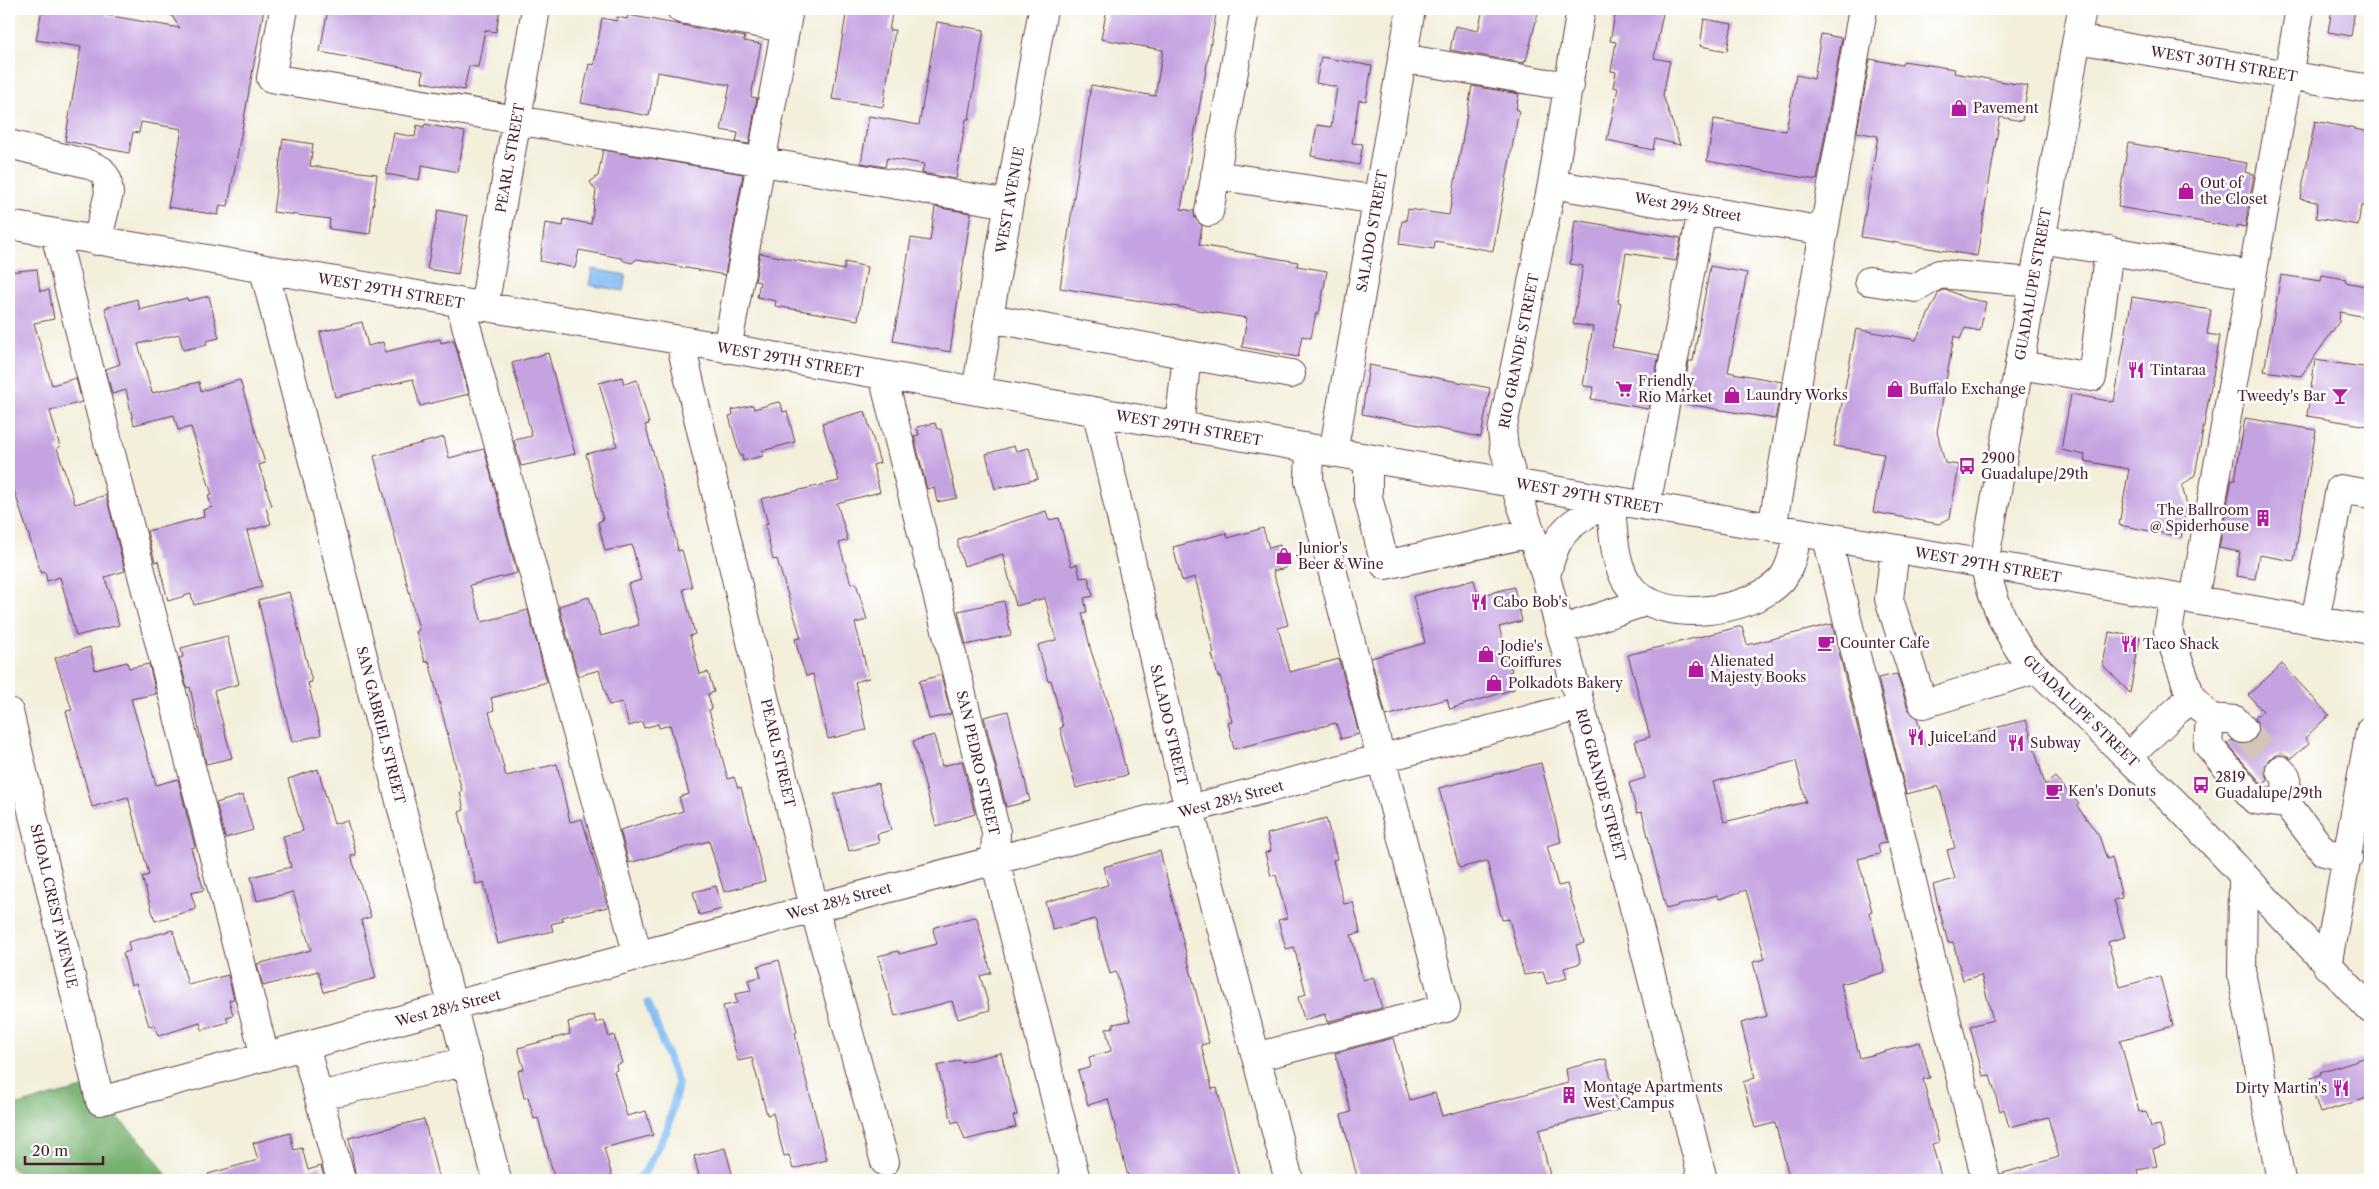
<svg xmlns="http://www.w3.org/2000/svg" width="2379" height="1189" font-family="'Libre Caslon Text',serif">
  <rect width="100%" height="100%" fill="#fff"/>
  <filter id="ink" filterUnits="userSpaceOnUse"><feTurbulence type="fractalNoise" baseFrequency=".02" numOctaves="2"/><feDisplacementMap in="SourceGraphic" scale="10" xChannelSelector="R" yChannelSelector="G"/><feConvolveMatrix kernelMatrix="1 2 1 2 8 2 1 2 1" color-interpolation-filters="sRGB"/></filter>
  <filter id="wash" filterUnits="userSpaceOnUse"><feTurbulence type="fractalNoise" baseFrequency=".0096" numOctaves="4" result="noise"/><feDisplacementMap in="SourceGraphic" scale="20" xChannelSelector="R" yChannelSelector="G"/><feGaussianBlur stdDeviation="1.12" result="paint"/><feColorMatrix in="noise" values="0 0 0 0 0 0 0 0 0 0 0 0 0 0 0 0 0 1.4 0 .05"/><feComposite in="paint" operator="in"/></filter>
  <g filter="url(#wash)">
    <rect width="100%" height="100%" fill="#f3efdb"/>
    <path fill="#76b06e" stroke="#60684c" d="M86 1087 148 1148 170 1180H26L9 1165V1107Z"/>
    <path fill="#82bcf3" stroke="#666e8f" d="M592 269 626 275 623 291 589 285Z"/>
    <g fill="none" stroke-linecap="round" stroke-linejoin="round">
      <path stroke="#82bcf3" stroke-width="8" d="M637 1180 645 1172 668 1128 678 1084 648 1003"/>
    </g>
    <g id="blocks">
      <path fill="#c5a3e1" fill-rule="evenodd" d="M42 9H108L106 15 180 28 167 9H264L228 206 220 205 218 215 168 207 182 129 141 122 139 133 133 132 129 153 65 141 81 47 36 40Z
        M328 9H500L496 32 485 30 478 67 469 66 464 90 422 82 423 71 320 52Z
        M847 9H893L889 30H895L883 107 832 99Z
        M1107 9H1217L1181 209 1194 211 1195 218 1202 226 1199 245 1298 262 1297 266 1327 271 1319 314 1316 313 1311 338 1302 336 1298 357 1242 347 1247 318 1060 288 1091 85 1155 96 1163 50 1101 39Z
        M1483 9H1539L1526 61 1524 60V63L1450 50 1455 26 1478 31Z
        M1616 9H1641L1663 13 1654 58 1670 61 1663 95 1680 145 1655 139 1653 150 1607 140 1618 88 1613 87 1616 72 1611 71 1616 42 1610 41Z
        M2332 9H2355L2351 36 2328 32Z
        M628 15 745 37 744 41 761 44 751 97 757 98 749 144 736 142 738 133 721 130 730 85 657 72 649 116 581 103 589 64 594 65 602 18 616 21 617 17 627 19Z
        M1704 19 1732 24 1727 51 1700 46Z
        M937 22 984 30 969 119H966L956 179 922 173 924 164 887 158 885 167 861 163 869 116 919 125Z
        M1821 34 1842 38 1817 180 1707 161 1714 119 1786 131 1796 75 1814 79Z
        M1321 57 1372 66 1366 101 1359 100 1352 143 1363 144 1359 165 1311 156 1317 125 1331 127 1337 87 1316 83Z
        M1870 59 1902 65 1903 61 1955 69 1954 73 2028 86 2022 121 2000 117 1977 256 1861 237 1878 136 1857 132Z
        M1472 86 1519 94 1516 109 1519 110 1493 251 1435 241 1434 249 1399 244 1402 221H1406L1408 209 1449 215Z
        M2315 121 2370 132V197L2369 207 2361 206 2358 225 2316 218 2317 202 2300 199Z
        M425 124 465 132 458 172 422 165 419 180 386 174 394 133 415 137 417 125 424 127Z
        M283 139 313 144 310 166 377 174 370 234 329 229 330 219 273 212Z
        M2128 143 2247 163 2245 172 2254 174 2245 227 2237 225V228L2118 207Z
        M603 150 743 174 725 275 637 259 632 263 624 261 621 258 579 250 575 268 540 261 545 223 563 226 564 219 591 224 596 191 590 182 598 176Z
        M935 207 971 213 950 352 893 341 911 238 930 241Z
        M438 210 468 216 458 274 427 269Z
        M1575 220 1681 238 1676 261 1626 253 1618 302 1621 303 1612 347 1659 355 1648 409 1591 399 1594 387 1583 386 1593 327 1573 324 1583 266 1570 264Z
        M760 253 844 270 845 262 867 267 858 320 775 306 776 301 757 297 760 282 755 281Z
        M1710 266 1747 273 1728 372 1782 382 1775 419 1681 403 1689 361H1693Z
        M37 269 40 291 49 290 54 319 34 323 52 385 76 378 82 402 50 411 60 447 57 448 75 504 106 495 125 571 105 577 119 625 76 636 60 577 47 581 45 572 41 573 9 475V272Z
        M2281 275 2321 281 2322 275 2346 279 2345 282 2370 287V318L2340 312 2339 322 2301 376 2264 371Z
        M1943 290 1950 291 1965 298 1986 302 1980 331 1965 328 1960 339 1954 336 1937 432 1945 463 1959 465 1950 518 1939 524 1873 512 1884 454 1834 446 1856 329 1916 340 1939 292Z
        M209 296 219 338 206 341 207 345 183 350 179 334 138 344 152 393 199 382 201 391 240 380 265 463 259 465 272 506 266 508 271 524 247 531 262 587 194 605 191 594 168 601 158 561 155 562 147 531 204 517 203 510 212 507 208 496 212 495 191 427 178 430 174 415 134 425 126 390 112 394 106 369 120 364 105 308 137 299 140 310 187 298 188 301Z
        M2132 297 2211 310 2207 334 2220 336 2195 475 2182 486 2187 505 2181 537 2119 525 2129 469 2084 461 2085 455 2061 450 2071 394 2114 402Z
        M362 322 368 346 383 342 385 352 440 339 441 343 454 340 469 394 420 406 413 379 335 397 320 332Z
        M548 353 575 454 521 466 514 440 532 436 512 363Z
        M2315 360 2370 368 2368 426 2307 416Z
        M1369 365 1490 388 1481 437 1362 414Z
        M622 377 624 384 637 380 649 424 645 425 670 510 678 551 682 550 692 587 683 589 695 634 690 636 700 674 708 672 714 692 708 694 712 709 709 710 728 779 734 777 738 788 741 787 765 881 724 892 709 841 629 863 620 830 683 811 679 797 689 794 670 725 659 728 658 724 644 728 642 722 629 726 622 702 609 705 599 670 578 676 559 606 589 597 601 636 639 625 628 584 641 580 632 545 605 551 598 522 603 520 586 454 617 446 599 383Z
        M778 402 781 403 783 412 787 411 795 442 762 451 763 456 743 461 742 455 740 456 729 416 733 415 732 410 753 405 754 409Z
        M865 411 880 463 873 465 880 492 837 503 848 540 839 543 851 584 856 583 867 620 855 623 869 678 855 682 866 730 828 739 813 674 806 676 800 658 795 639 801 638 777 559 773 560 765 525 768 524 761 499 839 481 822 423Z
        M2245 418 2316 430 2294 561 2259 555 2255 579 2236 576 2240 552 2219 548 2232 479 2235 480Z
        M935 423 937 429H941L957 498 937 502 934 487 927 489 914 436 919 435 917 427Z
        M444 437 449 458 484 449 517 573 470 585 482 622 528 610 547 682 491 698 494 710 489 712 506 776 557 764 570 822 582 819 608 907 562 917 563 921 551 924 553 931 498 944 484 882 476 884 459 812 464 810 460 792 462 791 429 661 425 662 416 631 419 630 374 456Z
        M1014 446 1016 451 1029 448 1038 479 995 489 986 454Z
        M1046 511 1049 520 1059 518 1071 566 1077 564 1080 578 1088 577 1093 596 1084 598 1087 612 1082 613 1091 651 1114 721 1127 775 1076 788 1060 728 1063 727 1051 680 1048 681 1038 645 1056 640 1045 598 1016 606 1003 554 964 566 958 547V539Z
        M1263 528 1269 548 1280 545 1286 568 1273 571 1288 625 1278 628 1290 672 1339 659 1359 734 1341 739 1336 723 1234 749 1228 723 1232 722 1220 676 1218 677 1212 654 1214 653 1195 577 1182 581 1173 547 1226 533 1228 538Z
        M1474 580 1478 596 1514 587 1522 621 1499 627 1512 671 1509 672 1514 689 1450 709 1447 699 1386 716 1371 658 1425 643 1413 596Z
        M289 592 312 682 308 683 321 735 292 742 258 600Z
        M1004 601 1011 635 966 645 958 611Z
        M1832 624 1886 842 1878 845 1880 854 1858 859 1872 911 1869 912 1885 972 1841 984 1860 1058 1920 1042 1930 1078 1923 1079 1939 1142 1932 1144 1942 1180H1790L1775 1123 1755 1128 1743 1082 1755 1078 1741 1023 1767 1016 1753 962 1765 959 1746 890 1719 899 1717 895 1666 909 1642 812 1637 813 1629 783 1645 778 1635 741 1650 737 1628 655 1742 626 1747 645ZM1796 761 1806 802 1724 822 1713 782Z
        M2109 632 2140 637 2130 693 2103 665Z
        M227 636 239 684 214 691 232 758 206 764 190 687 187 688 179 658 183 657 181 648Z
        M90 647 95 670 127 662 129 668 149 664 156 694 131 699 156 785 178 779 195 847 191 848 204 890 191 893 196 909 155 921 142 877 149 875 128 797 92 807 66 711 72 710 55 658Z
        M2282 664 2329 715 2305 738 2309 743 2291 759 2284 755H2276L2269 759 2265 766V774L2268 780 2263 785 2227 744 2232 740 2239 744H2246L2254 740 2258 733V726L2255 718 2263 711 2248 695Z
        M1897 674 1908 709 1917 718 1925 746 2026 720 2045 785 2055 777 2079 804 2077 806 2099 836 2107 859 2112 857 2122 898 2114 900 2125 937 2108 942 2120 987 2160 976 2173 1026 2120 1040 2139 1112 2146 1111 2151 1127 2160 1125 2165 1146 2153 1150 2157 1166 2138 1170 2140 1180H2001L2000 1174 2059 1157 2048 1117 2009 1127 2004 1109 2000 1111 1990 1075 1983 1076 1970 1026 1993 1020 1981 975 1963 980 1953 942 1948 943 1933 885 1955 879 1947 850 1955 848 1939 786 1906 794 1878 678Z
        M941 675 951 714 929 719 919 681Z
        M1008 711 1030 801 1006 807 984 717Z
        M934 735 942 766 962 761 975 814 936 826 913 741Z
        M1541 763 1561 842 1547 846 1558 886 1567 884 1584 943 1576 945 1581 963 1564 968 1567 978 1547 984 1543 972 1524 975 1509 919 1502 920 1487 861 1459 868 1439 788Z
        M318 769 334 824 347 820 356 855 351 856 371 917 361 920 376 978 324 992 318 971 263 986 257 964 311 950 293 892 257 901 251 877 291 867 283 836 303 831 288 779Z
        M878 783 891 830 877 834 879 843 849 851 834 794Z
        M243 795 253 830 225 838 216 803Z
        M1326 818 1337 859 1333 860 1344 904 1353 902 1358 922 1360 933 1351 935 1363 980 1373 977 1382 1008 1327 1022 1325 1014 1304 1020 1298 997 1306 994 1294 947 1286 949 1278 920 1287 918 1276 875 1271 876 1265 853 1271 851 1267 834Z
        M1160 851 1209 1043 1201 1045 1212 1089 1217 1088 1240 1180H1129L1108 1099 1088 1105 1078 1071 1091 1067 1089 1057 1111 1051 1106 1029 1113 1027V1024L1130 1021 1116 972 1110 974 1095 919 1053 930 1045 902 1108 885 1103 867Z
        M716 886 722 909 699 915 693 892Z
        M974 917 977 918 991 973 980 976 990 1010 958 1019 952 1001 895 1016 878 956 898 951 899 954 937 944 933 930 935 927Z
        M173 930 188 985 228 975 234 999 229 1000 233 1015 226 1017 228 1022 202 1030 200 1023 158 1036 154 1025 149 1026 136 983 131 985 123 953 130 951 128 942Z
        M779 960 797 1032 795 1033 801 1060 827 1160 793 1169 789 1155 784 1156 773 1113 767 1115 752 1058 738 1061 723 1006 737 1003 735 994 751 991 748 980 761 977 758 966Z
        M594 1015 596 1023 604 1020 609 1037 614 1035 622 1063 616 1065 617 1070 614 1071 627 1116 646 1111 653 1135 604 1148 613 1180H555L538 1118 534 1119 528 1097 524 1098 518 1071 524 1069 518 1048 570 1034 568 1022Z
        M1393 1038 1410 1100 1435 1093 1442 1116 1568 1083 1566 1069 1606 1059 1619 1109 1539 1130 1551 1180H1358L1341 1115 1351 1112 1335 1053Z
        M1001 1053 1017 1115 1013 1116 1016 1127 965 1140 958 1121 952 1123 937 1066 962 1060V1062Z
        M2370 1056V1097L2320 1113 2309 1079 2321 1074 2320 1072Z
        M424 1119 439 1180H356L349 1138Z
        M290 1133 294 1150 302 1148 308 1170 321 1166 325 1180H209L208 1174 258 1160 253 1143Z
        M725 1148 733 1177 719 1180H700L694 1156Z"/>
    </g>
  </g>
  <g filter="url(#ink)">
    <use href="#blocks" fill-opacity="0" stroke="#633e45" stroke-width="1"/>
    <g fill="none" stroke-linecap="round" stroke-linejoin="round">
      <path stroke="#d1c5b8" stroke-width="28" stroke-dasharray="28 14" stroke-linecap="butt" d="M2243 729 2280 770"/>
      <g stroke="#633e45" stroke-width="30">
        <path id="minor" d="M284 9 271 78 1009 204
          M681 9 785 28
          M1581 9 1552 184 1502 431 1504 448 1514 483 1546 577 1624 868 1703 1180
          M2077 39 2370 89
          M1402 58 1547 83 1570 85
          M9 144 88 164 101 170 107 179 109 193 97 241
          M1215 175 1377 200
          M1552 184 1824 231
          M1209 212 1245 9
          M9 225 2370 630
          M55 234 265 1057
          M2041 239 2252 275
          M264 270 497 1180
          M1869 281 1916 288 1939 274 2033 282
          M460 303 638 956
          M484 307 536 9
          M990 318 1291 374
          M680 341 814 908 885 1162
          M727 349 789 9
          M2019 365 2092 377 2109 250
          M883 376 996 832 995 860 1076 1180
          M976 391 1043 9
          M1097 413 1183 785 1289 1180
          M1179 427 1187 355
          M1333 453 1411 9
          M1368 459V497L1385 565 1531 533
          M1646 506 1702 210
          M1772 528 1863 9
          M1827 538 1986 1180
          M1895 550 1889 599 1923 704 2037 669
          M1546 577C1557 527 1569 525 1610 501 1614 528 1612 566 1632 589 1662 625 1752 613 1782 579 1792 566 1794 548 1798 532
          M2194 600 2300 9
          M2315 621 2340 489 2370 494
          M1560 630 1648 601
          M2191 697 2210 718 2208 745 2255 800 2287 804 2286 776 2280 770
          M9 712 100 1101 814 908 1580 706
          M2210 718 2235 720 2243 729
          M2128 757 2191 697 2168 631 2174 597
          M2287 804 2324 852 2348 858
          M2243 877 2242 977 2281 1180
          M2327 966 2370 731
          M305 1046 341 1180
          M1256 1057 1446 1008 1309 481 1310 449
          M319 1096 468 1061"/>
      </g>
      <g stroke="#633e45" stroke-width="30">
        <path id="major" d="M2082 9 1984 564C1993 599 2002 623 2022 654L2176 804 2370 1009"/>
      </g>
      <use href="#minor" stroke="#fff" stroke-width="28"/>
      <use href="#major" stroke="#fff" stroke-width="28"/>
    </g>
  </g>
  <defs>
    <g id="shop-bare" transform="scale(1.35)"><path d="M-5-2.5h2.3a2.7 3.5 0 0 1 5.4 0H5L5.5 6h-11ZM-1.5-2.5h3a1.5 2.3 0 0 0-3 0Z" fill="#b5179e" stroke="#fff" stroke-width="2.5" paint-order="stroke"/></g>
    <g id="restaurant-bare" transform="scale(1.35)"><path d="M-5-6h1v4h1v-4h1v4h1v-4h1v5L-1.5 .5V6h-2V.5L-5-1ZM5-6V6H3V1.5H1.5Q1.5-4 5-6Z" fill="#b5179e" stroke="#fff" stroke-width="2.5" paint-order="stroke"/></g>
    <g id="supermarket-bare" transform="scale(1.35)"><path d="M-6-5.5h2.5l.6 2H6L4.5 2H-2.5L-4.4-4H-6ZM-1.5 3.2a1.3 1.3 0 1 0 .1 0ZM3 3.2a1.3 1.3 0 1 0 .1 0Z" fill="#b5179e" stroke="#fff" stroke-width="2.5" paint-order="stroke"/></g>
    <g id="bar-bare" transform="scale(1.35)"><path d="M-6-5H6L.8 .8V4.5H3.5V6h-7V4.5H-.8V.8Z" fill="#b5179e" stroke="#fff" stroke-width="2.5" paint-order="stroke"/></g>
    <g id="bus-bare" transform="scale(1.35)"><path d="M-5-6H5V4H4V6H2V4H-2V6H-4V4H-5ZM-3.5-4V0h7V-4ZM-3.5 1.2v1.5H-2V1.2ZM2 1.2v1.5H3.5V1.2Z" fill="#b5179e" stroke="#fff" stroke-width="2.5" paint-order="stroke"/></g>
    <g id="building-bare" transform="scale(1.35)"><path d="M-4-6H4V6H1V3H-1V6H-4ZM-2.5-4.3h1.7v1.8h-1.7ZM.8-4.3h1.7v1.8H.8ZM-2.5-1h1.7V.8h-1.7ZM.8-1h1.7V.8H.8Z" fill="#b5179e" stroke="#fff" stroke-width="2.5" paint-order="stroke"/></g>
    <g id="cafe-bare" transform="scale(1.35)"><path d="M-5.5-4.5H6V0H3Q3 3.5 0 3.5H-2.5Q-5.5 3.5-5.5 0ZM3-3.2v2h1.7v-2ZM-6 4.5H4V6H-6Z" fill="#b5179e" stroke="#fff" stroke-width="2.5" paint-order="stroke"/></g>
  </defs>
  <g fill-rule="evenodd">
    <use href="#shop-bare" x="1959" y="108"/>
    <use href="#shop-bare" x="2186" y="191"/>
    <use href="#restaurant-bare" x="2136" y="370"/>
    <use href="#supermarket-bare" x="1624" y="389"/>
    <use href="#shop-bare" x="1895" y="389"/>
    <use href="#shop-bare" x="1732" y="395"/>
    <use href="#bar-bare" x="2340" y="396"/>
    <use href="#bus-bare" x="1967" y="466"/>
    <use href="#building-bare" x="2263" y="518"/>
    <use href="#shop-bare" x="1284" y="556"/>
    <use href="#restaurant-bare" x="1479" y="602"/>
    <use href="#cafe-bare" x="1826" y="643"/>
    <use href="#restaurant-bare" x="2129" y="644"/>
    <use href="#shop-bare" x="1486" y="654"/>
    <use href="#shop-bare" x="1696" y="669"/>
    <use href="#shop-bare" x="1494" y="683"/>
    <use href="#restaurant-bare" x="1916" y="737"/>
    <use href="#restaurant-bare" x="2016" y="743"/>
    <use href="#bus-bare" x="2201" y="785"/>
    <use href="#cafe-bare" x="2054" y="791"/>
    <use href="#restaurant-bare" x="2341" y="1088"/>
    <use href="#building-bare" x="1569" y="1095"/>
  </g>
  <g text-anchor="middle" stroke-width="5" stroke-linejoin="round" paint-order="stroke">
    <g font-size="14" fill="#4a1f2b" stroke="#fff">
      <text transform="translate(2224 64) rotate(10)" y="5">WEST 30TH STREET</text>
      <text transform="translate(510 158) rotate(-80)" y="5">PEARL STREET</text>
      <text transform="translate(1010 200) rotate(-80)" y="5">WEST AVENUE</text>
      <text transform="translate(1688 207) rotate(10)" y="5">West 29½ Street</text>
      <text transform="translate(1372 231) rotate(-80)" y="5">SALADO STREET</text>
      <text transform="translate(2033 284) rotate(-80)" y="5">GUADALUPE STREET</text>
      <text transform="translate(391 291) rotate(10)" y="5">WEST 29TH STREET</text>
      <text transform="translate(1519 351) rotate(-79)" y="5">RIO GRANDE STREET</text>
      <text transform="translate(790 360) rotate(10)" y="5">WEST 29TH STREET</text>
      <text transform="translate(1189 428) rotate(10)" y="5">WEST 29TH STREET</text>
      <text transform="translate(1589 496) rotate(10)" y="5">WEST 29TH STREET</text>
      <text transform="translate(1988 565) rotate(10)" y="5">WEST 29TH STREET</text>
      <text transform="translate(2081 711) rotate(44)" y="5">GUADALUPE STREET</text>
      <text transform="translate(381 725) rotate(76)" y="5">SAN GABRIEL STREET</text>
      <text transform="translate(1169 725) rotate(77)" y="5">SALADO STREET</text>
      <text transform="translate(778 753) rotate(77)" y="5">PEARL STREET</text>
      <text transform="translate(978 763) rotate(77)" y="5">SAN PEDRO STREET</text>
      <text transform="translate(1601 785) rotate(75)" y="5">RIO GRANDE STREET</text>
      <text transform="translate(1231 799) rotate(-15)" y="5">West 28½ Street</text>
      <text transform="translate(839 901) rotate(-15)" y="5">West 28½ Street</text>
      <text transform="translate(54 906) rotate(77)" y="5">SHOAL CREST AVENUE</text>
      <text transform="translate(448 1008) rotate(-15)" y="5">West 28½ Street</text>
    </g>
    <g font-size="14" fill="#4a1f2b" stroke="#fff" text-anchor="start">
      <text x="1973" y="113">Pavement</text>
      <text x="2200" y="188">Out of<tspan x="2200" dy="16">the Closet</tspan></text>
      <text x="2150" y="375">Tintaraa</text>
      <text x="1638" y="386">Friendly<tspan x="1638" dy="16">Rio Market</tspan></text>
      <text x="1909" y="394">Buffalo Exchange</text>
      <text x="1746" y="400">Laundry Works</text>
      <text x="2326" y="401" text-anchor="end">Tweedy's Bar</text>
      <text x="1981" y="463">2900<tspan x="1981" dy="16">Guadalupe/29th</tspan></text>
      <text x="2249" y="515" text-anchor="end">The Ballroom<tspan x="2249" dy="16">@ Spiderhouse</tspan></text>
      <text x="1298" y="553">Junior's<tspan x="1298" dy="16">Beer &amp; Wine</tspan></text>
      <text x="1493" y="607">Cabo Bob's</text>
      <text x="1840" y="648">Counter Cafe</text>
      <text x="2143" y="649">Taco Shack</text>
      <text x="1500" y="651">Jodie's<tspan x="1500" dy="16">Coiffures</tspan></text>
      <text x="1710" y="666">Alienated<tspan x="1710" dy="16">Majesty Books</tspan></text>
      <text x="1508" y="688">Polkadots Bakery</text>
      <text x="1930" y="742">JuiceLand</text>
      <text x="2030" y="748">Subway</text>
      <text x="2215" y="782">2819<tspan x="2215" dy="16">Guadalupe/29th</tspan></text>
      <text x="2068" y="796">Ken's Donuts</text>
      <text x="1583" y="1092">Montage Apartments<tspan x="1583" dy="16">West Campus</tspan></text>
      <text x="2327" y="1093" text-anchor="end">Dirty Martin's</text>
    </g>
  </g>
  <rect width="2379" height="1189" fill="none" stroke="#fff" stroke-width="30"/>
  <path d="M25 1156v8h78v-8" fill="none" stroke="#4a1f2b" stroke-width="2.5"/>
  <text x="32" y="1156" font-size="15" fill="#4a1f2b" stroke="#ffffff" stroke-width="4" paint-order="stroke">20 m</text>
</svg>
